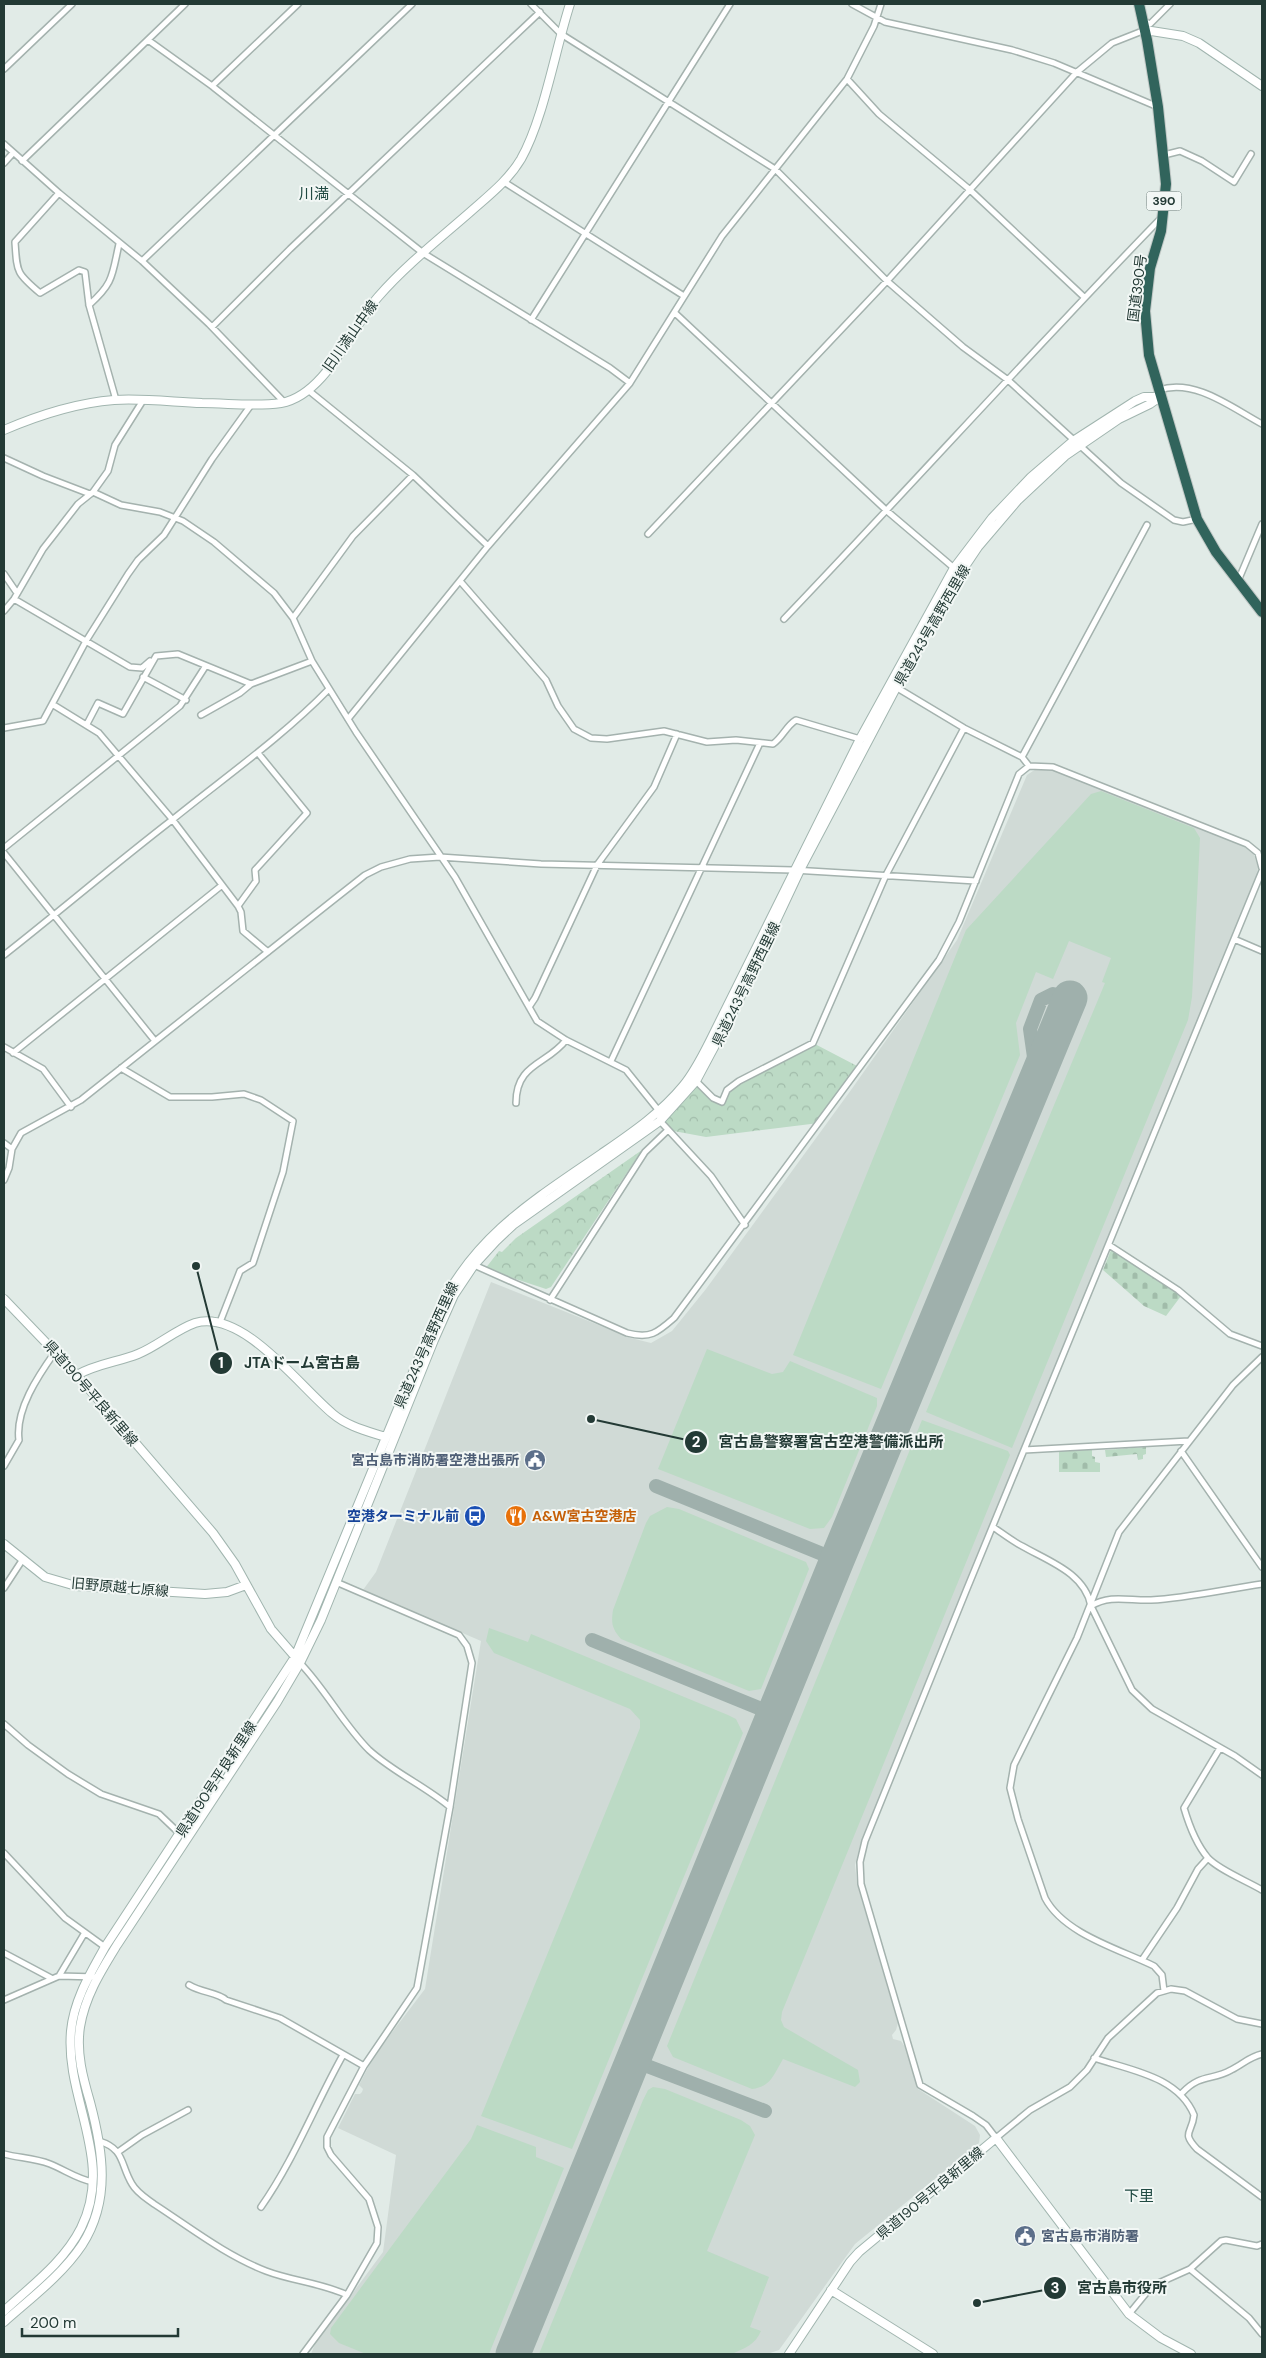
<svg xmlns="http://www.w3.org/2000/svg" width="1266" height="2358" font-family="'DM Sans','Noto Sans JP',sans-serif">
  <defs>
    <pattern id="forest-crowns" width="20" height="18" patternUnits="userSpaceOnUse" patternTransform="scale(1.25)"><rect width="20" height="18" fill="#bcdac5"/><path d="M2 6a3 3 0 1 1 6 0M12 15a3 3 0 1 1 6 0" fill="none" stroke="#a1bcaa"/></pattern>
    <pattern id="cemetery-stones" width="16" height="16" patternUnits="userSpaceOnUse" patternTransform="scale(1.25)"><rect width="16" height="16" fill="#bcdac5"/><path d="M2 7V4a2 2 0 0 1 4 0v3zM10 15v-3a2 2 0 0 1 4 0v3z" fill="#a1bcaa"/></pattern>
  </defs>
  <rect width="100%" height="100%" fill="#e1ebe7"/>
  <path fill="#d0dad6" d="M1044 768 1061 772 1245 847 1253 852 1258 867 1257 876 860 1845 855 1865 857 1884 898 2023 896 2030 892 2035 893 2039 901 2041 905 2047 918 2089 975 2126 980 2135 979 2143 855 2244 779 2350 767 2354H311L315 2344 383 2252 396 2155 338 2128 355 2094H360L362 2092 363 2089 359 2085 374 2056 425 1989 481 1641 363 1590 376 1572 491 1282 631 1338 651 1343 672 1331 706 1289 851 1090 957 940 1027 775 1036 769Z"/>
  <path fill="#bcdac5" d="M1101 791 1194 828 1200 838 1192 997 1188 1020 1012 1448 926 1412 1105 983 1102 982 1111 958 1069 941 1053 979 1036 972 1016 1023 1020 1055 881 1389 793 1355 966 930 1091 794Z
    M707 1349 772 1374 783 1372 790 1361 877 1398V1406L832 1517 824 1528 810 1529 658 1469Z
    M922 1420 1008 1451 1010 1455 782 2012 781 2020 784 2027 858 2070 860 2082 855 2087 783 2059C774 2074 771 2087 752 2089L673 2057 667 2046Z
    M667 1507 679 1509 806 1562 809 1569 761 1689 749 1691 621 1639C612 1629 611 1623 613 1610L646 1523 650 1516Z
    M489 1628 528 1642 531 1634 728 1715 736 1719 743 1733 572 2149 481 2116 640 1728V1720L630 1709 494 1653 486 1641Z
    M653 2087 665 2089 741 2120 750 2126 755 2135 707 2251 769 2277 750 2327 761 2331C755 2345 745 2348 732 2354H539L643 2100 648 2090Z
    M477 2125 536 2147V2157L564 2168 489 2354H366L339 2343 330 2334 331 2328 471 2139Z"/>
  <path fill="url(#forest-crowns)" d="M813 1043 859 1067 819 1123 706 1137 668 1130 660 1121 696 1081 713 1098 722 1102 727 1090Z
    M642 1150 551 1287 546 1289 485 1269 499 1251 502 1252 516 1238Z"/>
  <path fill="url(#cemetery-stones)" d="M1111 1250 1150 1273 1181 1296 1166 1316 1144 1306 1103 1270Z
    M1146 1447V1454L1143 1455V1459L1138 1460 1137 1454 1106 1457 1105 1450Z
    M1059 1450H1092V1456L1095 1457V1462L1100 1463V1472H1059Z"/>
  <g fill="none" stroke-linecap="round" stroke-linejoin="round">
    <path stroke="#9fb0ac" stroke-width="14" d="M1037 1078 1030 1029 1041 1000 1053 994 1063 998 1065 1011
      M656 1486 837 1560
      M592 1640 776 1715
      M634 2061 765 2111
      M509 2354 515 2350"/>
    <path stroke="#9fb0ac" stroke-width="35" d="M513 2354 837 1560 1070 998"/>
    <g stroke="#a4b2ae" stroke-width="8">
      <path id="street" d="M531 4 561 34 775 169 887 281 963 347 1008 380 1121 483 1174 520 1183 522 1197 519
        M852 4 885 22 1012 50 1054 63 1158 107
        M1143 21 1150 24 1170 4
        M148 40 212 86 423 253 610 368 630 383
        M4 69 72 4
        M847 79 879 114 969 189 1084 297
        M212 86 298 4
        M4 144 59 193 142 261 209 324 284 402
        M1164 155 1180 151 1202 161 1234 182 1251 154
        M22 161 185 4
        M4 163 13 153
        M504 182 684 296
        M59 193 15 242C17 272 16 273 40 293L79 270 85 272 89 305 116 400
        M142 261 412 4
        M89 305C114 283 112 275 119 244
        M675 313 887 511 954 568
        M531 320 730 4
        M212 327 290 249 540 12
        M308 390 413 475 488 546
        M1159 390C1195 378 1232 408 1262 424
        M4 458 43 476 90 494
        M93 492 121 505 160 512 183 521 214 542 274 593 293 618 312 661 356 732 455 877 537 1021 566 1040 626 1070 659 1111 660 1121 711 1176 745 1225
        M648 534 887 281 1077 72 1112 43 1145 30
        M4 574 17 593
        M460 581 546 680 558 706 574 729 591 738 607 739 664 731 707 742 736 740 773 744C783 737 786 726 796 720L860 739
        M1238 581 1262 524
        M14 599 130 667 142 668 150 661
        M4 611 14 599 43 549 78 504 93 492 108 471 115 445 142 402
        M293 618 353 536 413 475
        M784 619C911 486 1034 349 1162 217
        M143 677 186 700
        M894 686 964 728 1022 757 1029 766
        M52 704 99 733 172 819 238 906 241 912 243 931 268 952
        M201 715 240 693 251 684 312 661
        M348 719 488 546 630 383 722 236 847 79 874 26 881 4
        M87 724 98 703 123 714 156 656 178 654 251 684
        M4 728 43 721 86 641 128 574 138 560 164 535 212 459 251 405
        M1022 757 1147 525
        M4 848 180 706 205 667
        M4 853 155 1041
        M1262 871 966 1591 865 1841 860 1862 861 1884 920 2085 973 2116 986 2125 996 2138 1030 2110 1070 2087 1087 2070 1108 2038 1157 1993 1171 1989 1185 1991 1237 2019 1262 2024
        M238 906 256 881 255 870 307 813 258 753
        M1234 939 1262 951
        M4 955C60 911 115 864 172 820 225 777 281 738 329 689
        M529 1007 535 998 597 865 654 787 677 734
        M4 1047 43 1069 71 1107
        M13 1053 221 886
        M611 1061 760 743
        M121 1068 170 1097H212L244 1094 261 1100 293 1121 283 1172 253 1263 240 1271 220 1322
        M696 1081 713 1098 722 1102 727 1090 739 1081 813 1043 886 875 964 728
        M516 1103C516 1063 547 1065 566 1040
        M4 1143 12 1149
        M4 1180 9 1168 12 1149 21 1133 81 1100 332 901 365 875 381 867 410 859 440 857 541 864 793 870 976 881
        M1109 1245 1178 1290 1230 1334 1262 1346
        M474 1265 627 1333C650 1339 657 1333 674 1318L939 960 959 922 1019 774 1029 766 1053 767 1247 844 1258 853 1262 868
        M550 1300 645 1152 668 1130
        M1024 1450 1189 1441
        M1181 1451 1262 1567
        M4 1466 19 1440C15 1410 38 1376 55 1352
        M993 1527C1002 1533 1012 1541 1022 1546 1048 1561 1085 1573 1091 1606L1132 1690 1152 1709 1235 1756 1262 1775
        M4 1588 23 1559
        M1091 1606C1110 1594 1130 1601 1151 1600 1188 1598 1226 1589 1262 1584
        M300 1663C326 1690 343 1724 369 1750 393 1772 425 1786 450 1807
        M4 1724 28 1745 68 1774 101 1794 159 1814 180 1834
        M1220 1748 1184 1808C1189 1825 1196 1844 1208 1858 1219 1870 1247 1881 1262 1890
        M4 1853 65 1918 105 1947
        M4 1953 51 1978
        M1142 1960 1177 1908 1198 1869 1208 1858
        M59 1976 84 1934
        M189 1985C202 1993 217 1992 226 2000L280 2018 364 2066
        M1164 1991 1162 1975 1154 1966C1119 1949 1064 1934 1045 1898L1018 1819 1010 1788 1014 1765 1077 1638 1119 1532 1233 1385 1262 1357
        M4 2000 59 1976 97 1977
        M1094 2058C1129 2070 1178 2076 1194 2115 1192 2134 1181 2132 1197 2149L1262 2197
        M1182 2093C1201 2073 1212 2081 1231 2070 1243 2064 1249 2057 1262 2054
        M99 2141C125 2149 120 2164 132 2184 137 2193 146 2198 154 2204 191 2228 225 2255 266 2271 292 2281 322 2283 347 2295
        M118 2152 142 2135 188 2110
        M4 2154C19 2158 34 2158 50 2164 65 2170 77 2179 93 2182
        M261 2207C294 2160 315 2105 343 2055
        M1190 2269 1249 2318 1262 2334
        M1129 2314 1152 2286 1190 2269 1221 2241 1226 2240 1257 2246 1262 2244
        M303 2354 347 2295 377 2243 378 2227 369 2199 331 2155 327 2147V2137L364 2066 417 1988 450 1807 472 1663 467 1646 459 1635 336 1582"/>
    </g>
    <g stroke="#a1b5af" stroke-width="10">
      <path id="secondary" d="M1145 30 1183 36 1199 43 1262 86
        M4 430C39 415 76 403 114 400 141 398 174 402 202 403 228 403 255 407 281 403 326 395 351 328 378 297 405 266 438 240 469 213 488 196 508 181 521 159 544 118 555 50 570 4
        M4 1299 77 1375 213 1533 235 1564 271 1629 297 1659
        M77 1375C96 1364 118 1362 138 1354 158 1346 175 1330 195 1323 243 1309 299 1386 333 1414 347 1426 367 1431 385 1437
        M4 1544 45 1577 76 1586 205 1594 227 1592 246 1585
        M831 2290 933 2354
        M4 2311C31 2286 64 2262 81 2228 115 2159 65 2100 71 2031 74 2000 90 1974 105 1947L295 1657 438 1312C474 1236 534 1200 601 1154 630 1134 660 1114 683 1086 694 1073 702 1057 710 1041L860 739 954 568 992 518 1031 477 1073 441 1135 401 1144 397H1160
        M4 2322C31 2298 62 2275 82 2245 111 2200 103 2151 90 2102 83 2078 76 2053 80 2027 85 1996 101 1971 117 1945L277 1702 300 1663 321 1620 434 1340 454 1295 474 1265 496 1241 513 1225 660 1121 696 1081 736 1006 800 870 896 688 943 599 978 547 1018 500 1065 456 1119 419 1150 404 1160 397
        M789 2354 850 2262 859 2252 996 2138 1129 2314 1161 2338 1191 2354"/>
    </g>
    <g stroke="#c1c8c6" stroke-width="12">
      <path id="highway" d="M1139 4 1147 40 1158 107 1166 184 1161 231 1150 268 1145 311 1149 355 1197 519 1216 552 1262 612"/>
    </g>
    <use href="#street" stroke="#fff" stroke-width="5"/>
    <use href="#secondary" stroke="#fff" stroke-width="8"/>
    <use href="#highway" stroke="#31645c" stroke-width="10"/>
  </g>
  <defs>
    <g id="civic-disc" transform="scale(1.125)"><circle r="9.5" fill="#5c6f8a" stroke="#f2f7f5"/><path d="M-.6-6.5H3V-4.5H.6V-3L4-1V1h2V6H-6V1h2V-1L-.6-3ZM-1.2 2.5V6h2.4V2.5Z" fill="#fff"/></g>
    <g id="bus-disc" transform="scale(1.125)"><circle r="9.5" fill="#1a4fb4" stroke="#f2f7f5"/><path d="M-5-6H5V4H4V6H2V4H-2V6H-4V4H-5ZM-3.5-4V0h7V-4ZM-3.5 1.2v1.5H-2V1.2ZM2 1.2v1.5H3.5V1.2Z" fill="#fff"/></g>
    <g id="restaurant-disc" transform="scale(1.125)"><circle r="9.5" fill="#e8710a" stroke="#f2f7f5"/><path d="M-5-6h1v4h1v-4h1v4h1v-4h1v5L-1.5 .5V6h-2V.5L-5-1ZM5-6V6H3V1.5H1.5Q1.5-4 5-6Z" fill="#fff"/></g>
  </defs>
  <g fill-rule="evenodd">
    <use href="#civic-disc" x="535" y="1460"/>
    <use href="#bus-disc" x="475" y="1516"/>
    <use href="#restaurant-disc" x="516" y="1516"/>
    <use href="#civic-disc" x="1025" y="2236"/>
  </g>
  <g text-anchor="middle" stroke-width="4" stroke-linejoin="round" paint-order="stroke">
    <rect fill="#f2f7f5" stroke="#61736f" stroke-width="1" x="1146.5" y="191.5" width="35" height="19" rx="4"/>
    <g font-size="12" font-weight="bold" fill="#233a35">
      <text x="1164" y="205">390</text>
    </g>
    <g font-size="14" fill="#233a35" stroke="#f2f7f5">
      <text transform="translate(1137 288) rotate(-83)" y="5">国道390号</text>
      <text transform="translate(350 336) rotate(-55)" y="5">旧川満山中線</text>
      <text transform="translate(932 625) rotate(-60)" y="5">県道243号高野西里線</text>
      <text transform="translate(746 984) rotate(-64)" y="5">県道243号高野西里線</text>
      <text transform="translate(426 1345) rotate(-66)" y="5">県道243号高野西里線</text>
      <text transform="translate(91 1393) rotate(49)" y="5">県道190号平良新里線</text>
      <text transform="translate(120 1587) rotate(5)" y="5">旧野原越七原線</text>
      <text transform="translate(216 1779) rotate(-57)" y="5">県道190号平良新里線</text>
      <text transform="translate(930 2193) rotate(-40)" y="5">県道190号平良新里線</text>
    </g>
    <g font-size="14" font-weight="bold" fill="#4e5e75" stroke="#f2f7f5" text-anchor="end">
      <text x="519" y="1465">宮古島市消防署空港出張所</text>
      <text x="1041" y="2241" text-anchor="start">宮古島市消防署</text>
    </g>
    <g font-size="14" font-weight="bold" fill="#164399" stroke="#f2f7f5" text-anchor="end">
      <text x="459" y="1521">空港ターミナル前</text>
    </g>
    <g font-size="14" font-weight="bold" fill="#c56008" stroke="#f2f7f5" text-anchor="start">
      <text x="532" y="1521">A&amp;W宮古空港店</text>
    </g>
    <g font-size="15" fill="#204a42" stroke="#f2f7f5">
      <text x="314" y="199">川満</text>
      <text x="1139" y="2201">下里</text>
    </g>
  </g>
  <path fill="none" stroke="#233a35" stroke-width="2" d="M196 1266L221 1363M591 1419L696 1442M977 2303L1055 2288"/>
  <g fill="#233a35" stroke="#f2f7f5" stroke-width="2">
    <circle cx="196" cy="1266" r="5"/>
    <circle cx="591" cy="1419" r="5"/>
    <circle cx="977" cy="2303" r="5"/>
    <circle cx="221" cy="1363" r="12"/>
    <circle cx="696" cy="1442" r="12"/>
    <circle cx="1055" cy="2288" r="12"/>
  </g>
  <g font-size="15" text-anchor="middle" font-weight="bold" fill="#fff">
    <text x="221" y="1368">1</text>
    <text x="696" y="1447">2</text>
    <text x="1055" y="2293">3</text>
  </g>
  <g font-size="15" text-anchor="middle" font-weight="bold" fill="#233a35" stroke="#f2f7f5" stroke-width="4" stroke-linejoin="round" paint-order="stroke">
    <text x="302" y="1368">JTAドーム宮古島</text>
    <text x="831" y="1447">宮古島警察署宮古空港警備派出所</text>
    <text x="1122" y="2293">宮古島市役所</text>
  </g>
  <rect width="1266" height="2358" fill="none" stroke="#233a35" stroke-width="10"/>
  <path d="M22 2328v8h156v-8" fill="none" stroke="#233a35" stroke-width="2.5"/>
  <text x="30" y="2328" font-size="15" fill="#233a35" stroke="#f2f7f5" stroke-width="4" paint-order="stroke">200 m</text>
</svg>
